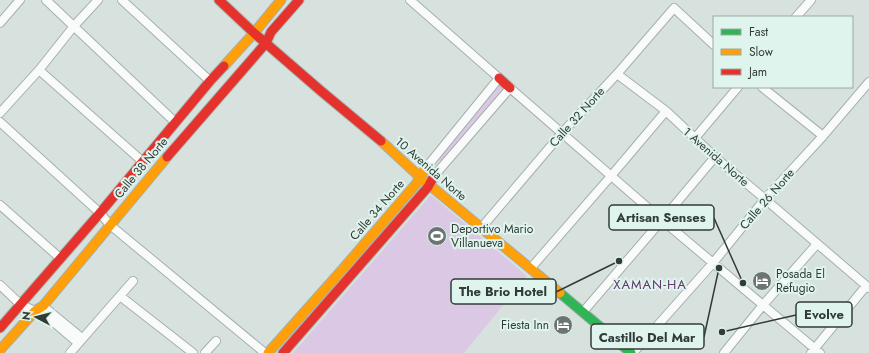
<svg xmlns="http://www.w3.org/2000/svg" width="869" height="353" font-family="Jost,sans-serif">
  <rect width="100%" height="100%" fill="#d7e2de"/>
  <path fill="#dbc8e5" d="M499 85 504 90 443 160 440 161 439 160 440 156Z
    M431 195 527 276 464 353H293Z"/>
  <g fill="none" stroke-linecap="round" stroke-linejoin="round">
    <g stroke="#a6afac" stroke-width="10">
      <path id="street" d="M46 0 175 122
        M122 0 210 81
        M410 0 499 78 425 169
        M796 17 811 0
        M0 23 20 0
        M39 70 142 161
        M617 74 666 111 715 157 765 199 869 288
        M762 87 823 136
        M0 113 39 70 74 26 98 0
        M0 122 100 213 110 225 265 353
        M695 138 738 87
        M434 176 510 88 662 220 820 353
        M0 205 60 258
        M482 227 562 133 617 74 674 8 714 45
        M531 268 611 176 666 111
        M0 285 20 304 35 311 57 325 78 343
        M120 296 193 353
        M43 306 82 338
        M583 312 662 220 715 157
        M70 353 133 281
        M205 353 216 341
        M633 353 713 263 765 199 823 136 869 82
        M724 353 763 305 817 244
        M811 353 866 286"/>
    </g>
    <g stroke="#a6afac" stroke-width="11">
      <path id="fast" d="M560 293 631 353"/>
    </g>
    <g stroke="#a6afac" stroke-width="11">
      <path id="slow" d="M224 66 254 33 281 0
        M381 141 421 178 560 293
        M0 350 35 311 43 306 167 157
        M268 353 342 270 416 184 425 169"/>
    </g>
    <g stroke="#a6afac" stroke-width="11">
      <path id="jam" d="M219 0 254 33 321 91 381 141
        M499 78 510 88
        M167 157 266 43 271 32 299 0
        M0 328 100 213 210 81 224 66
        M283 353 428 187 434 176"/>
    </g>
    <use href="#street" stroke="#f9fbfa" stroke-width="8"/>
    <use href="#fast" stroke="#30b455" stroke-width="9"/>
    <use href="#slow" stroke="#ff9f0a" stroke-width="9"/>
    <use href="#jam" stroke="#e5322d" stroke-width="9"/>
  </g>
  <defs>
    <g id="stadium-disc" transform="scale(1)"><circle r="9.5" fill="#6c7572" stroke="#dff4ec"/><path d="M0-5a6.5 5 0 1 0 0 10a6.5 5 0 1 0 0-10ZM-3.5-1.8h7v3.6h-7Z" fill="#fff"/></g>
    <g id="hotel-disc" transform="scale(1)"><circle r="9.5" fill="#6c7572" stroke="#dff4ec"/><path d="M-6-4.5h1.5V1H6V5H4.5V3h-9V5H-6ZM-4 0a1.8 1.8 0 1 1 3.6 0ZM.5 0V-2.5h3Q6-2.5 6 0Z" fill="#fff"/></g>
  </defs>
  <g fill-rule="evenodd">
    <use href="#stadium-disc" x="437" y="236"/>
    <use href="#hotel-disc" x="762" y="281"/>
    <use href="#hotel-disc" x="563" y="325"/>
  </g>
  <g text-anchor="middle" stroke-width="4" stroke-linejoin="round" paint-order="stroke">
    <g font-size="12" fill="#323b38" stroke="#dff4ec">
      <text transform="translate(577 117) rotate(-48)" y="4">Calle 32 Norte</text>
      <text transform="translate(716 157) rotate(41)" y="4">1 Avenida Norte</text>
      <text transform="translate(141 168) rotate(-50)" y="4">Calle 38 Norte</text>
      <text transform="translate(431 169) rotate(41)" y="4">10 Avenida Norte</text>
      <text transform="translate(767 199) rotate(-49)" y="4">Calle 26 Norte</text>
      <text transform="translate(377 210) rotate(-49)" y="4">Calle 34 Norte</text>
    </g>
    <g font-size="12" fill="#323b38" stroke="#dff4ec" text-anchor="start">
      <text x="451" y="233">Deportivo Mario<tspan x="451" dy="14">Villanueva</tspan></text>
      <text x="776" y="278">Posada El<tspan x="776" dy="14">Refugio</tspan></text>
      <text x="549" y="329" text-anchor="end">Fiesta Inn</text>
    </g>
    <g font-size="13" letter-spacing="1" fill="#64396f" stroke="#dff4ec">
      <text x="650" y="289">XAMAN-HA</text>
    </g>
  </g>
  <path fill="none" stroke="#323b38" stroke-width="1.5" d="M743 283L714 218M619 261L556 292M722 332L796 315M719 268L704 337"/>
  <g fill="#323b38" stroke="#dff4ec" stroke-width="1.5">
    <circle cx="743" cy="283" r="4"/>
    <circle cx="619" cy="261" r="4"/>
    <circle cx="722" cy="332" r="4"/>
    <circle cx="719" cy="268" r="4"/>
  </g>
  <g fill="#dff4ec" stroke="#323b38" stroke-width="1.5">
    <rect x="609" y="205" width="105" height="25" rx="4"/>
    <rect x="451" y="279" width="105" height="25" rx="4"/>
    <rect x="796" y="302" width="56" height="25" rx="4"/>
    <rect x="591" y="324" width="113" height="25" rx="4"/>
  </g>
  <g font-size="13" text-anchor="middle" font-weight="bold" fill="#323b38">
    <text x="661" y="222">Artisan Senses</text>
    <text x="503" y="296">The Brio Hotel</text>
    <text x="824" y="319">Evolve</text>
    <text x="647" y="342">Castillo Del Mar</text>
  </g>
  <rect x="713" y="16" width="140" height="72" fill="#dff4ec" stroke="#9aaaa4"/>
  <rect x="721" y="29" width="20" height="6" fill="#30b455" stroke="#9aaaa4"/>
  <text x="749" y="36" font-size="12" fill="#323b38">Fast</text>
  <rect x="721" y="49" width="20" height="6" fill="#ff9f0a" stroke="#9aaaa4"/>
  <text x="749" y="56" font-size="12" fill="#323b38">Slow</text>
  <rect x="721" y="69" width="20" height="6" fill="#e5322d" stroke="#9aaaa4"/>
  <text x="749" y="76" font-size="12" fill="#323b38">Jam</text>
  <g transform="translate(36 317) rotate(277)" stroke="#dff4ec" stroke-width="3" paint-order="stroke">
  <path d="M0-3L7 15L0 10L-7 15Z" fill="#323b38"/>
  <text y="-6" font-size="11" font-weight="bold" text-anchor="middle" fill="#323b38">N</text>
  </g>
</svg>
